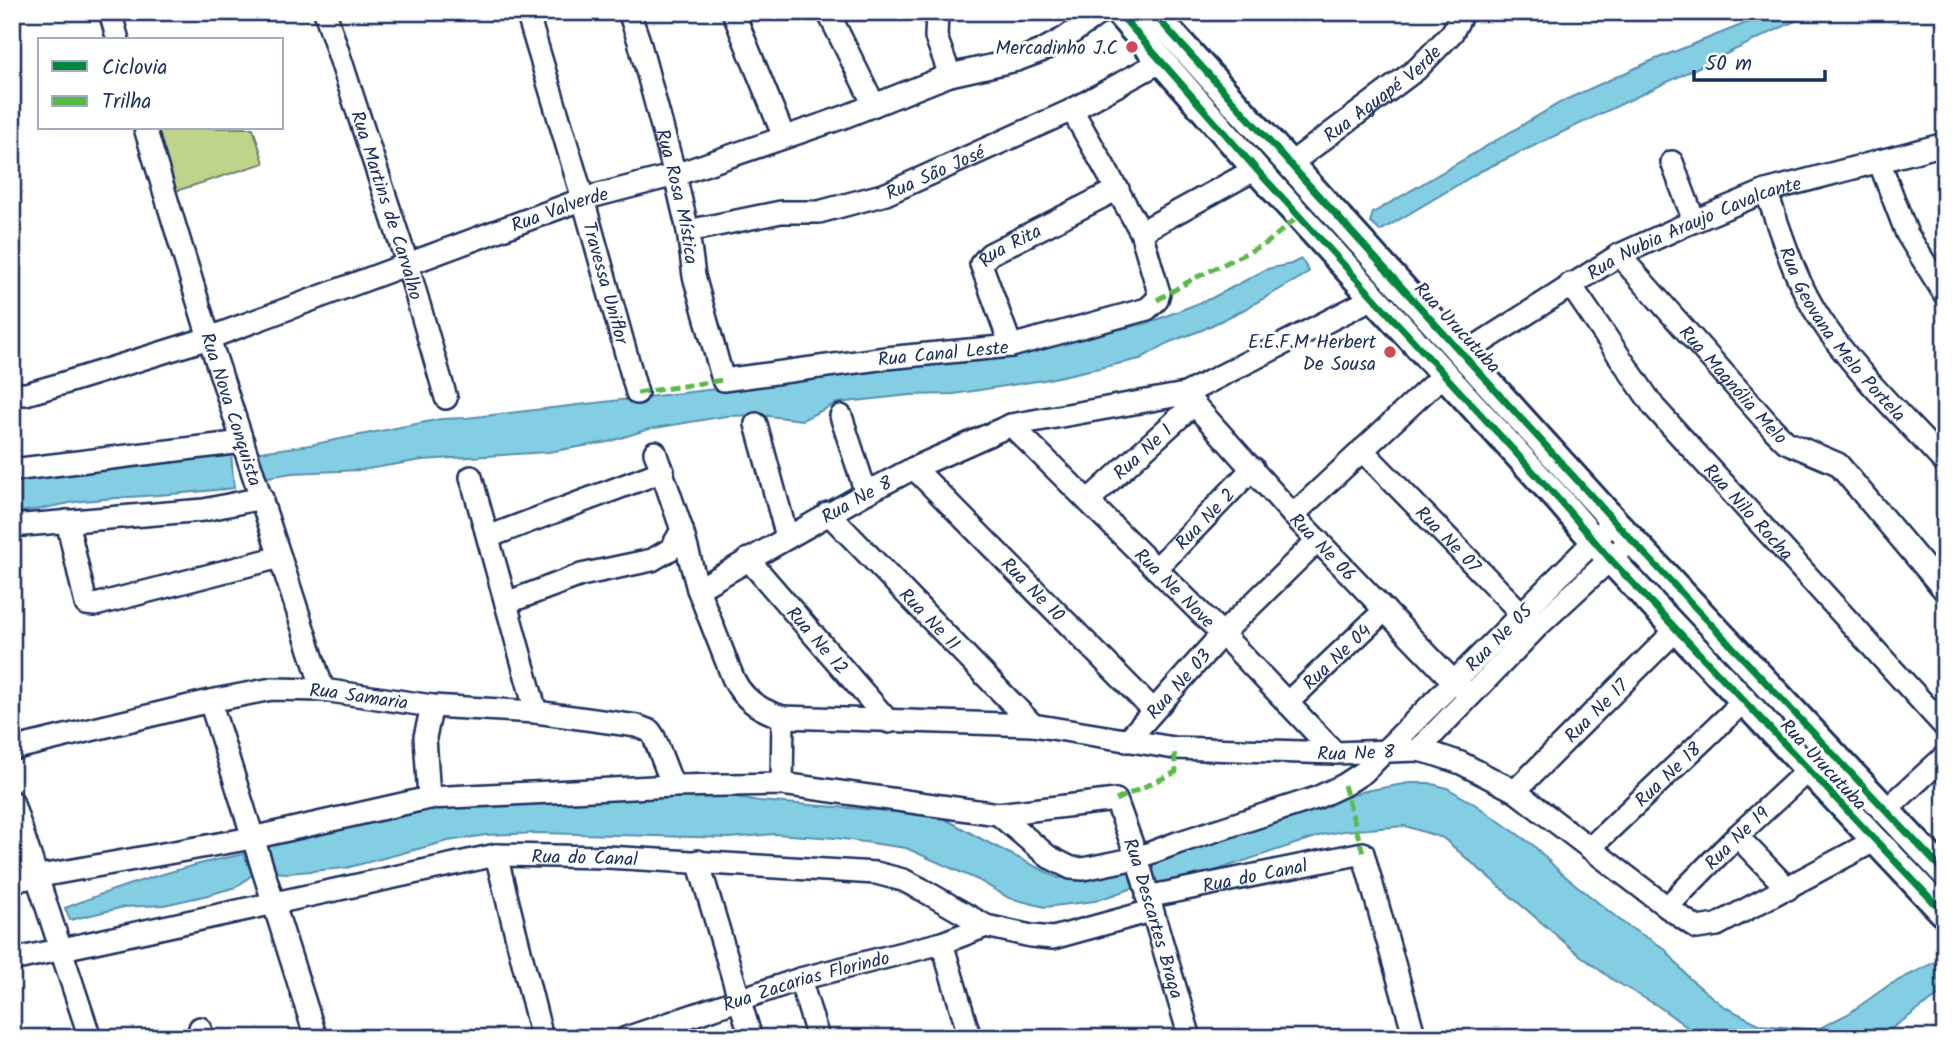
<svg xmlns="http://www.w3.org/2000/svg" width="1957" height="1050" font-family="Kalam,sans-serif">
  <rect width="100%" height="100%" fill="#fff"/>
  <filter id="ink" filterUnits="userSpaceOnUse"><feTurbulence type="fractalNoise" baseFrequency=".0143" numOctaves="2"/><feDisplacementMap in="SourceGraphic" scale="14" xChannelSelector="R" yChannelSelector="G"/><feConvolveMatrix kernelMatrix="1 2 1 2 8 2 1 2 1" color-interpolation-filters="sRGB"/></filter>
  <g filter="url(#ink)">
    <path fill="#bfd389" stroke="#6d8174" stroke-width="2" d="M154 128H253L264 163 173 192Z"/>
    <path fill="#83cee3" stroke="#598eae" stroke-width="2" d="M1774 12H1814L1481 171 1380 231 1370 222 1373 213 1563 101 1651 61Z
      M1301 259 1309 271 1305 275 1243 310 1202 330 1170 342 1140 359 1044 380 954 394 910 395 837 403 802 420 760 415 726 416 649 429 608 442 548 452 422 460 361 470 292 473 263 478 252 453 310 445 441 419 466 418 742 386 1103 333 1148 323 1212 298 1267 269 1291 264Z
      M231 452 234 488C184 494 133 496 82 501 59 504 35 512 12 512V473Z
      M1409 783H1429L1447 788 1476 805 1533 845 1560 872 1626 925 1664 948 1689 978 1723 1006 1761 1025 1816 1030 1848 1014 1889 985 1945 957V991L1878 1038H1702L1658 1006 1613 980 1577 953 1443 838 1405 826 1344 831 1322 835 1199 876 1173 883 1150 884 1145 864 1365 791Z
      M712 793 759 801 938 815 985 841 1058 878 1099 872 1130 865 1136 887 1095 901 1045 907 1009 898 978 880 906 848 836 838 774 834 730 838 540 833 486 835 448 841 346 868 288 873 267 872 260 849 278 843 423 808 577 798 622 800Z
      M244 854 252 875 236 887 208 895 164 905 124 907 70 920 65 908C123 885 183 866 244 854Z"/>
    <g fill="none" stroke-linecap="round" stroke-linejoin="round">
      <g stroke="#1b2f5e" stroke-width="16">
        <path id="service" d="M1556 1038 1558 1037"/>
      </g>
      <g stroke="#1b2f5e" stroke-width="26">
        <g id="minor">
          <path d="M110 12 118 40"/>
          <path id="s1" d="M325 12 407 263 446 398"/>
          <path id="s2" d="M527 12 583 199 637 393"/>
          <path id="s3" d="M629 12 639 41 675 175 688 231 694 276 723 380 886 358 1011 346 1147 309 1157 300 1159 293 1141 232 1072 110"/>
          <path d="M733 12 784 137"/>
          <path d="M828 12 874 105"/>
          <path d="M937 12 936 37 950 75"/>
          <path id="s4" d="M145 128 209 338 323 690"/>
          <path d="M1879 161 1907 234 1945 295"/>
          <path d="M1672 162 1694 221"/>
          <path id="s5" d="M1290 164 1417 69 1452 33 1463 12"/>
          <path id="s6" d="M1766 191C1782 235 1795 282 1821 320 1854 371 1904 418 1945 463"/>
          <path id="s7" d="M688 231 781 212H819L886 194 1072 110 1162 61"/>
          <path d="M1141 232 1256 169"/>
          <path id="s8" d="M1619 255 1773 429 1786 442 1838 464 1945 591"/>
          <path id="s9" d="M1570 284 1654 407 1945 727"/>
          <path id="s10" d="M1011 346 981 264 990 254 1118 189"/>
          <path id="s11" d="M1462 355 1619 255 1685 225 1766 191 1945 144"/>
          <path id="s12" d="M12 394H26L61 384 209 338 583 199 675 175 844 117 950 75 1017 60 1041 51 1065 38 1101 12"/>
          <path id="s13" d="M1185 394 1293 515 1453 681 1470 694"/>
          <path d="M841 416 866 493"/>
          <path d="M756 424 787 537"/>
          <path id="s14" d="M1011 425 1222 634 1335 753"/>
          <path id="s15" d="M1362 450 1521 613 1531 621"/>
          <path id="s16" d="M655 452 682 530 698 589 733 678C743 700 761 711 783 717L1033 725 1174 748 1335 753 1418 750 1434 754 1461 763 1515 791 1667 907 1697 928 1717 925 1874 841"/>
          <path id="s17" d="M914 468 1153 710"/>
          <path d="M12 470 243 442"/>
          <path d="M471 477 536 712"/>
          <path id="s18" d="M1089 500 1194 404"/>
          <path id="s19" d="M828 513 1033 725"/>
          <path d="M1293 515 1443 375"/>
          <path d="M67 521 86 604 95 605 280 557"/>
          <path d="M12 526 204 510 262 498"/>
          <path d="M488 537 663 471"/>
          <path id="s20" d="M748 559 889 722"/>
          <path id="s21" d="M1156 569 1253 468"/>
          <path id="s22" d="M698 589 866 493 914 468 1011 425 1185 394 1373 298"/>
          <path d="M506 603 581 575 652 560 671 549 682 530"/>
          <path d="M210 701 316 1038"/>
          <path id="s23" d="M1287 703 1385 610"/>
          <path id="s24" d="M1127 741 1222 634 1318 540"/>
          <path id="s25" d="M12 749 210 701 272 689 323 690 432 706 536 712 637 726 650 731 654 737 673 786"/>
          <path d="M1418 750 1538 626 1620 550"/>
          <path d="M782 784 783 717"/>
          <path id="s26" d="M1515 791 1677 629"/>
          <path d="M429 798 425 737 432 706"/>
          <path d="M12 801 90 1038"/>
          <path d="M1885 811 1945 756"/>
          <path id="s27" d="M998 814 1116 800 1137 858 1190 1038"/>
          <path d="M1737 836 1788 889"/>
          <path id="s28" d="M1590 848 1743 702"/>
          <path d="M496 855 542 1038"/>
          <path d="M698 861 751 1038"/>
          <path id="s29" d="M12 881 252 838 429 798 673 786 782 784 998 814 1049 857 1071 868 1083 869 1137 858 1177 843 1316 798 1344 785 1364 772 1614 521"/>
          <path id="s30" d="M1147 897 1363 853 1415 1038"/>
          <path id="s31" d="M1667 907 1737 836 1808 770"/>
          <path d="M942 943 970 1038"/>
          <path id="s32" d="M12 960 496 855 607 857 876 873 903 880 921 889 986 926 1031 936 1053 938 1151 911"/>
          <path d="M800 979 818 1038"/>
          <path d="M200 1028 203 1038"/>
          <path id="s33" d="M626 1038 800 979 942 943 986 926"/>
        </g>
      </g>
      <g stroke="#1b2f5e" stroke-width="32">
        <path id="tertiary" d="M1118 12 1256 169 1560 501 1609 558 1945 914
          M1152 12 1614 521 1945 873"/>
      </g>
      <use href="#service" stroke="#fff" stroke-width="10"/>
      <use href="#minor" stroke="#fff" stroke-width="21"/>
      <use href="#tertiary" stroke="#fff" stroke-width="26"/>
      <path stroke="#58b947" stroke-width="5" stroke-dasharray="10 5" stroke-linecap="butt" d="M1938 284 1945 282
        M1157 300 1195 278 1267 243 1300 215
        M637 393 723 380
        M1344 785 1363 853
        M1116 800 1176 772 1174 748"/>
      <g stroke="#fff" stroke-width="11">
        <path id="cycleway" d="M1118 12 1256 169 1560 501 1609 558 1945 914
          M1152 12 1614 521 1945 873"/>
      </g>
      <use href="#cycleway" stroke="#00873e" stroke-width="7"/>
    </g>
  </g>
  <g fill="#d1495b" stroke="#fff" stroke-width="2.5">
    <circle cx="1132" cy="47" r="7"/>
    <circle cx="1390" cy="352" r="7"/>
  </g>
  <g text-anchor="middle" stroke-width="6" stroke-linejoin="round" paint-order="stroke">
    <g font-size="19" fill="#1b2f5e" stroke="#fff" text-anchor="end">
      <text x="1118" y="54">Mercadinho J.C</text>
      <text x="1376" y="348">E.E.F.M Herbert<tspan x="1376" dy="22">De Sousa</tspan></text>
    </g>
    <g font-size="19" fill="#1b2f5e" stroke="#fff">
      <text dy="7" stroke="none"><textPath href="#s5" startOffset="116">Rua Aguapé Verde</textPath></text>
      <text dy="7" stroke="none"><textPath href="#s7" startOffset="256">Rua São José</textPath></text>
      <text dy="7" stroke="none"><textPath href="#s3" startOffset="191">Rua Rosa Mística</textPath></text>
      <text dy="7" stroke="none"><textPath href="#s1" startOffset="203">Rua Martins de Carvalho</textPath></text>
      <text dy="7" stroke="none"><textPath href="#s12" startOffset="579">Rua Valverde</textPath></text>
      <text dy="7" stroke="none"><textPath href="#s11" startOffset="266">Rua Nubia Araujo Cavalcante</textPath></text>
      <text dy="7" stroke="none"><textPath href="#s10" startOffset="122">Rua Rita</textPath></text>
      <text dy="7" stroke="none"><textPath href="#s2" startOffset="282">Travessa Uniflor</textPath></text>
      <text transform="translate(1458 327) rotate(47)" y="7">Rua Urucutuba</text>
      <text dy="7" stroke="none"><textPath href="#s6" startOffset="164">Rua Geovana Melo Portela</textPath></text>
      <text dy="7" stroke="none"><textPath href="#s3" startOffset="602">Rua Canal Leste</textPath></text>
      <text dy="7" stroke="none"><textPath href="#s8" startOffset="173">Rua Magnólia Melo</textPath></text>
      <text dy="7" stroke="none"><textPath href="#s4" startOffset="294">Rua Nova Conquista</textPath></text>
      <text dy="7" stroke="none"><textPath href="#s18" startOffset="72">Rua Ne 1</textPath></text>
      <text dy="7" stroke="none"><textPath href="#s22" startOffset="182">Rua Ne 8</textPath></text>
      <text dy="7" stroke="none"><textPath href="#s9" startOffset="290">Rua Nilo Rocha</textPath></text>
      <text dy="7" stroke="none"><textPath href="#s21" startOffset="70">Rua Ne 2</textPath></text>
      <text dy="7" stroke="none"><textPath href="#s15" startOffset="124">Rua Ne 07</textPath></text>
      <text dy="7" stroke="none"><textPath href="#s13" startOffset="206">Rua Ne 06</textPath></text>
      <text dy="7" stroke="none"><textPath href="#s14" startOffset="231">Rua Ne Nove</textPath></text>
      <text dy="7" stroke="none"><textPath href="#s17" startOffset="170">Rua Ne 10</textPath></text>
      <text dy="7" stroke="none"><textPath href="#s19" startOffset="147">Rua Ne 11</textPath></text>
      <text dy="7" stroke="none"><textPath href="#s29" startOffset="1589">Rua Ne 05</textPath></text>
      <text dy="7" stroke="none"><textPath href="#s20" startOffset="107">Rua Ne 12</textPath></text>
      <text dy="7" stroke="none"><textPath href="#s23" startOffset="68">Rua Ne 04</textPath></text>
      <text dy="7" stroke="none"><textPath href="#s24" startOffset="77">Rua Ne 03</textPath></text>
      <text dy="7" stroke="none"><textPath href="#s25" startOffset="354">Rua Samaria</textPath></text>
      <text dy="7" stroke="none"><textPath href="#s26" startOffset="114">Rua Ne 17</textPath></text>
      <text dy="7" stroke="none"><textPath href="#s16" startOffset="880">Rua Ne 8</textPath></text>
      <text transform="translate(1824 764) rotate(47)" y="7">Rua Urucutuba</text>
      <text dy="7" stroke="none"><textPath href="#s28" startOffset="107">Rua Ne 18</textPath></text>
      <text dy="7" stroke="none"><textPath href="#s31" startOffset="98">Rua Ne 19</textPath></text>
      <text dy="7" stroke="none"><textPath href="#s32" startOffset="584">Rua do Canal</textPath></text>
      <text dy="7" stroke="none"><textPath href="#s30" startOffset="110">Rua do Canal</textPath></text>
      <text dy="7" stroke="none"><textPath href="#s27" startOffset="243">Rua Descartes Braga</textPath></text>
      <text dy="7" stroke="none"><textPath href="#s33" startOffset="189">Rua Zacarias Florindo</textPath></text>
    </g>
  </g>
  <rect width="1957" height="1050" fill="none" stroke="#fff" stroke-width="42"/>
  <rect x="21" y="21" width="1915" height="1008" fill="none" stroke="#1b2f5e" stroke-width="2.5" filter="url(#ink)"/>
  <rect x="38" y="38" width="245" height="91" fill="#ffffff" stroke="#a4acbf" stroke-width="2"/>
  <rect x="52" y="61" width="35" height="10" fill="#00873e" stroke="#a4acbf" stroke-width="2"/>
  <text x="102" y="74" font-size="21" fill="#1b2f5e">Ciclovia</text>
  <rect x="52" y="96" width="35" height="10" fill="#58b947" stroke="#a4acbf" stroke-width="2"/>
  <text x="102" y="108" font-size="21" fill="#1b2f5e">Trilha</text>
  <path d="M1694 70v10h131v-10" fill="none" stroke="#1b2f5e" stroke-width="3.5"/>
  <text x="1705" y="70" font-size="21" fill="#1b2f5e" stroke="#ffffff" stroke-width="5" paint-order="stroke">50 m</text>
</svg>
